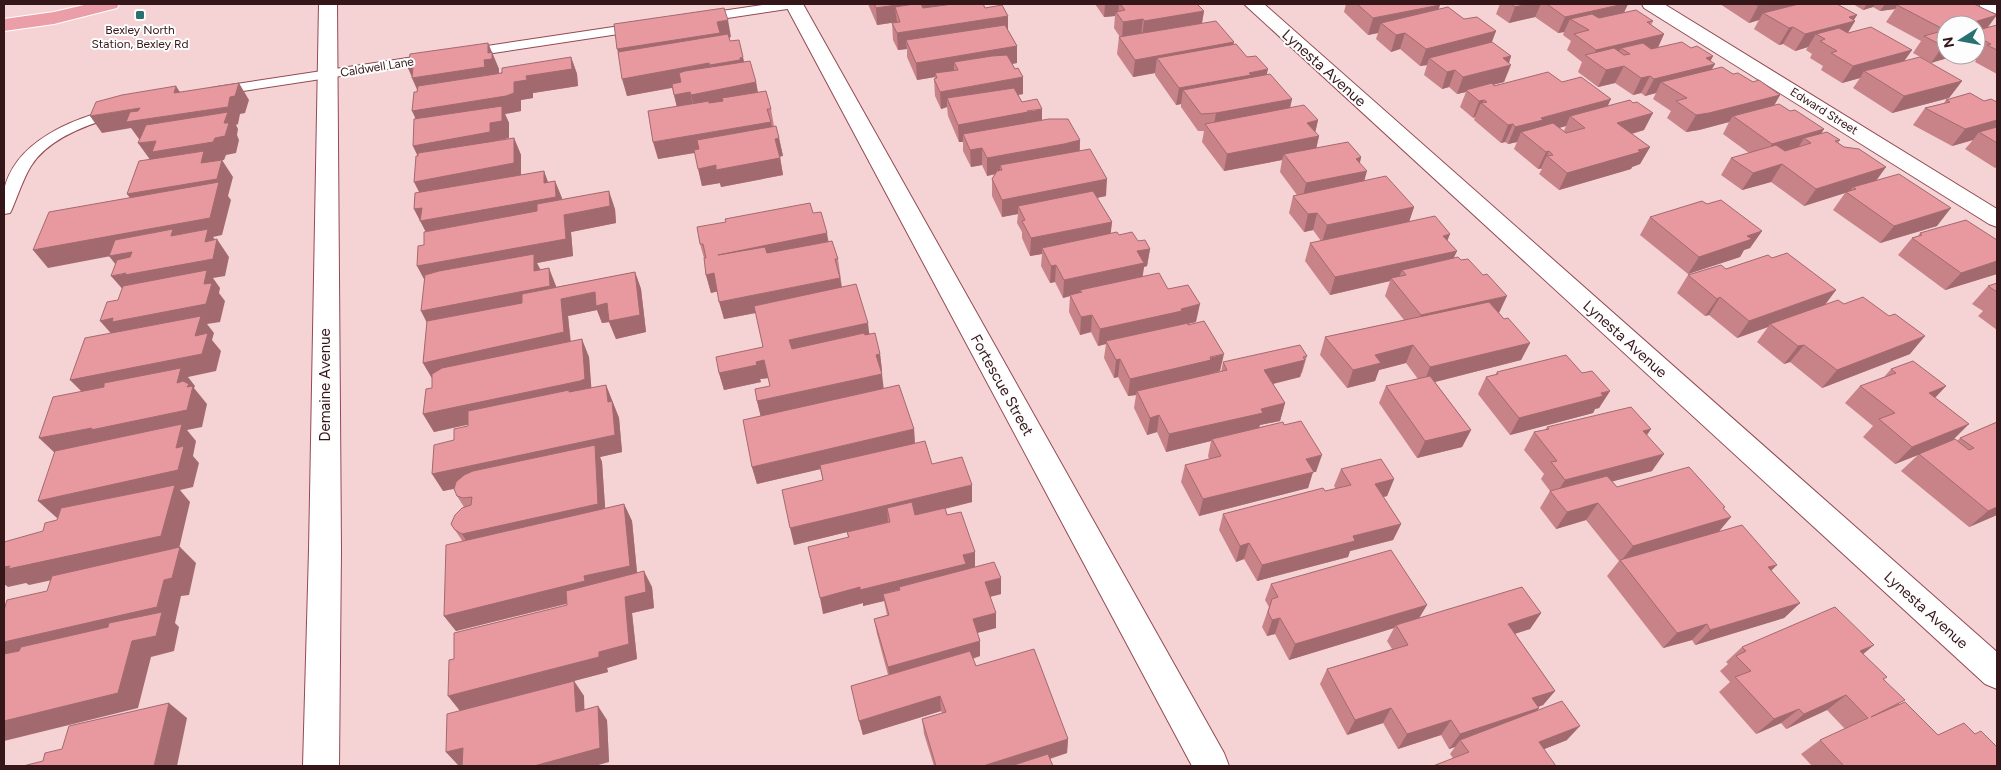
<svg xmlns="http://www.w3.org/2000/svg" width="2001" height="770" font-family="Figtree,sans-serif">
  <rect width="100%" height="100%" fill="#f5d2d4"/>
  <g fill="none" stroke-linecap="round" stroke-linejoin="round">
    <g stroke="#934a53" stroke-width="2">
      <path id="service" d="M770 4H800L794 8 701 22 694 18 701 14Z
        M640 23 647 27 645 30 467 57 460 53 467 49Z
        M434 54 439 55 441 58 439 61 217 95 212 94 210 91 212 88 217 87Z
        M117 108 122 109 124 112 122 115C91 123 49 137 31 166 23 179 18 195 12 209L10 213 4 214C4 207 2 198 4 191 14 141 74 118 117 108Z"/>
    </g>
    <g stroke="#934a53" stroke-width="2">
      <path id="minor" d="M319 4H337L341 550 339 766H303L309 550Z
        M785 4H803L1224 753 1229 766H1192Z
        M1244 4H1264L1997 652V689L1985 684Z
        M1642 4H1664L1997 209V227L1989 224 1644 8Z
        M1979 4H1997V14L1981 8Z"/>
    </g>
    <g stroke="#fff" stroke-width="2">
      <path id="primary" d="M88 4H119L117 8 54 24 4 31V19L54 12Z"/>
    </g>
    <use href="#service" fill="#fff" fill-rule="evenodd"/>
    <use href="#minor" fill="#fff" fill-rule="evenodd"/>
    <use href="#primary" fill="#eb9da8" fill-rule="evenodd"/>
  </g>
  <path fill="#c88389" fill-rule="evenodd" d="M868 4H985L984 5 985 8 1008 30 1017 46V63L1012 64 1015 69 1023 77V94L1018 95 1022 102 1042 120 1080 140V151L1106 196 1097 198 1112 222 1110 234 1119 235 1138 241 1150 249 1147 266 1144 267 1142 277 1168 289 1196 322 1188 324 1220 371 1208 375 1221 372 1223 362 1307 356 1302 373 1301 374 1300 377 1273 384 1285 403 1280 421 1260 425 1259 427 1284 425 1316 472H1313L1308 488 1199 516 1181 482 1185 465 1209 459 1208 456 1211 441 1166 452 1157 432 1147 435 1134 408 1136 395 1128 396 1118 377 1114 378 1104 358 1106 344 1098 346 1091 332 1080 335 1069 312 1070 296 1063 298 1055 282 1050 283 1041 266 1042 254 1030 256 1022 238V232L1017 223 1018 214 1002 217 992 196V179L995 174 987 176 982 165 971 167 963 151V142H959L948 116 947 107 941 109 935 96 934 79H935V77L917 80 907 57V49L898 50 893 40 892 23 897 22 877 25Z
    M1095 4H1197L1204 11 1202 23 1234 45 1247 57 1267 75 1292 99 1290 108 1318 120 1315 132 1319 136 1316 148 1361 157 1360 163 1364 181 1414 207 1409 222 1448 241 1457 251 1453 258 1504 319 1530 343 1521 360 1435 382 1471 430 1462 447 1417 458 1379 403 1386 386 1418 379 1406 363 1379 370 1375 381 1347 388 1320 355 1325 337 1404 320 1385 296 1390 281 1330 295 1305 261 1310 243 1321 241 1313 230 1304 232 1289 213 1293 196 1297 195 1280 172 1282 160 1224 171 1202 142 1204 131H1198L1181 107V104L1176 105 1155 75V73L1133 77 1117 54 1119 37H1120L1114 28 1115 16 1104 17Z
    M1346 4H1439V9L1496 31 1491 42 1511 56 1509 63 1504 82 1493 85 1494 86 1562 82 1607 106 1644 130 1632 134 1650 147 1640 164 1632 167 1631 169 1559 190 1539 174 1542 169H1538L1514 149 1517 142 1508 144 1505 142 1501 143 1474 120 1475 117 1473 118 1460 107 1466 92 1457 94 1449 87 1442 89 1424 75 1427 65 1420 66 1400 49 1391 52 1376 39 1378 33 1368 35 1344 12ZM1566 126 1564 131 1559 128Z
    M1500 4H1628L1624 12 1653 21 1651 25 1664 34 1658 48H1691L1713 56 1710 61 1711 70 1733 74 1753 82 1780 95 1774 106 1790 111 1824 129 1821 134 1840 140 1838 143 1844 147 1886 167 1877 180 1937 226 1880 243 1833 210 1845 193 1804 206 1771 182 1742 190 1721 175 1731 158 1749 153 1723 134 1729 122 1699 130 1686 132 1667 118 1671 111 1653 99 1656 93 1645 96 1641 93 1633 95 1615 83 1598 87 1578 72 1582 62 1567 50 1571 41 1563 35 1564 32 1558 33 1535 17 1509 23 1496 14Z
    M1720 4H1837L1857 15 1854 20 1855 21 1848 33 1912 50 1903 62 1962 81 1949 98 1892 113 1853 88 1860 78 1842 83 1821 70 1823 66 1810 58 1812 54 1806 50 1808 47 1795 51 1783 44 1779 45 1754 29 1759 20 1749 23Z
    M1853 4H1974L1988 27 1997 25V74L1975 62 1976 60 1967 55H1976V25L1946 55 1931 63 1913 53 1921 41 1886 22 1895 9 1880 11 1873 7 1863 10Z
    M729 37 730 41 744 62 756 82 758 92 771 109 774 126 779 138 783 156H780L783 175 721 187 720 183 702 186 695 153 658 159 677 106 672 88 627 96 618 52 731 37Z
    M488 43 499 69V73L571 57 577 74 578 86 533 93V98L521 100V111L505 114 509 123V138L498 141 514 138 521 155V175L544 171 548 182 555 181 562 199 615 209 616 223 571 232 573 256 537 263 541 270 556 286V287L635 272 641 289 646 332 616 339 609 322 602 323 597 310 568 316 571 342 589 357 591 388 606 385 619 418 622 452 600 457 602 462 605 509 624 504 632 521 637 573 652 587 654 608 632 613 637 659 607 668 608 672 543 689 574 681 584 696V709L607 720 609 762 462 765 459 766 446 752 460 710 454 659 567 605V604L456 631 444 616 463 542 451 524 464 507 457 496 454 489 443 491 454 440 468 426V424L434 432 423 414 432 388V378L423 363 427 323 424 281V245L426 232 414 209 419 192 418 156 413 146 417 90 408 68Z
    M1946 100 1984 101 1997 102V167L1995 168 1965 149 1973 140 1952 146 1913 125 1925 108 1944 103Z
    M813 213 838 259 842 287 870 334 880 354 882 371 881 372 883 388 914 429 915 443 932 464 972 485V502L945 509 947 515 975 567 1001 594 990 597 996 628 977 633 980 656 973 659 976 666 1068 739 1067 753 1050 759 1053 766H934L924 734 922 719 942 713 941 711 863 735 851 686 888 675 877 634 874 619 887 615 884 601 863 606V603L823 614 848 537 847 532 794 545 823 480 820 469 757 484 752 467 761 416 757 401 770 386 768 378 760 379 761 382 724 390 719 373 763 347 756 313 724 319 718 291 711 293 706 275 704 258 700 244Z
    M1650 217 1762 231 1750 248 1744 250 1740 257 1688 274 1640 235Z
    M1920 233 1997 240V274L1945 290 1898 255 1912 238 1918 236Z
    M1772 258 1836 290 1825 305 1910 354 1822 388 1790 362 1784 364 1757 342 1768 327 1737 338 1709 315 1705 316 1677 293 1688 275 1726 269Z
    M1997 283V330L1978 316 1983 311 1972 304 1988 286Z
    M1891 369 1946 386 1935 398 1953 440 1957 441 1960 438 1997 422V515L1969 527 1901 471 1918 455 1895 464 1863 437 1873 426 1845 403 1860 386 1884 377Z
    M1497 372 1582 373 1610 391 1599 408 1595 409 1593 413 1510 435 1478 394 1486 377 1495 375Z
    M1547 427 1651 429 1647 435 1652 471 1612 481 1617 487 1723 509 1718 532 1771 571 1800 603 1784 618 1695 645 1692 640 1663 648 1607 576 1619 561 1586 520 1556 529 1540 508 1550 491 1541 479 1544 474 1524 450 1534 432 1545 430Z
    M1341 469 1394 479 1387 496 1383 497 1401 524 1393 540 1350 551 1348 557 1257 581 1244 559 1236 562 1219 530 1223 514 1336 489 1334 486Z
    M1271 584 1420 618 1541 613 1530 629 1515 634 1555 691 1543 705 1538 707V710L1567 740 1544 749 1453 758 1450 754 1455 747 1449 749 1441 735 1398 749 1383 723 1347 735 1320 684 1327 669 1392 649 1387 641 1394 628 1289 660 1275 634 1267 636 1262 627 1269 607 1265 600Z
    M1742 647 1863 654 1884 679 1899 704 1938 735 1997 766H1812L1801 754 1820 740 1845 729 1827 710 1786 729 1781 723 1756 734 1719 692 1730 682 1720 671 1728 664 1726 662Z"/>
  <path fill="#a26a6f" d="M903 4H985L966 8V10L895 7 897 22 877 25 876 8Z
    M1105 4H1119L1118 15 1116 12 1115 16 1104 17Z
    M1528 4H1541L1535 17 1509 23 1515 7Z
    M1624 4H1628L1621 19H1570L1564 32 1558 33 1565 17Z
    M1767 4H1810L1763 13 1759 20 1749 23 1758 6Z
    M1867 4H1875L1873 7 1863 10Z
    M1885 4H1914L1897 5 1895 9 1880 11Z
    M1440 5 1435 22 1381 23 1378 33 1368 35 1373 18Z
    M1204 11 1201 28 1142 37 1144 21Z
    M1857 15 1853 21H1855L1845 37 1825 39 1816 34 1808 47 1795 51 1805 34 1849 17Z
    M1997 15 1985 31 1976 34V25H1969L1971 23Z
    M1008 16V33L906 40 907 49 898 50 897 33Z
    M1143 19 1141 36 1122 39 1123 22Z
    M728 20 731 37 721 38 622 66 617 49 717 22Z
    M1793 27 1783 44 1779 45 1789 28Z
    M1496 31 1490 47 1429 58 1427 65 1420 66 1426 49Z
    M1405 33 1400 49 1391 52 1396 35Z
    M1664 34 1656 51 1630 54 1621 48 1615 60H1592L1596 50Z
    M1234 42 1231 59 1157 58 1155 73 1133 77 1135 60Z
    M488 43 499 69V76L420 95 412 78H413L408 68 484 60 488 53Z
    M1946 45V55H1958L1931 63 1943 46Z
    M1017 46V63L958 73V70L954 62V74L935 73V77L917 80 916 63Z
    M1912 50 1900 67 1864 71 1860 78 1842 83 1853 66Z
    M1511 56 1508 66 1511 65 1504 82 1468 91 1466 90V92L1457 94 1463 77 1503 58Z
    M1713 56 1708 66 1715 64 1705 81 1661 82 1656 93 1645 96 1654 79 1706 58Z
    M571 57 577 74 578 86 533 93V98L521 100V111L505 114 509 123V138L498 140 421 163 413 146 420 128 412 111 526 76Z
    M743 57 747 74 714 82 710 65Z
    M709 63 713 80 627 96 622 79Z
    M1624 66 1615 83 1598 87 1606 70Z
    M1268 69 1264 86 1183 90 1181 104 1176 105 1179 88Z
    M1455 70 1449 87 1442 89 1447 72Z
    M1650 76 1641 93 1633 95 1641 78Z
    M1023 77V94L950 107 947 98V107L941 109 940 92Z
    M1962 81 1949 98 1892 113 1904 96Z
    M756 82 759 100 695 112 691 95Z
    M239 83 249 100 245 113 240 114 238 124 236 125 238 129 237 135 239 140 236 153 226 155 224 160H222L233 177 228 196 231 200 222 235 213 237 217 242V239L229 257 225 276 213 278 220 288 219 293 225 301 220 322 207 324 214 333 212 340 221 351 216 371 188 377 195 386 194 388 207 404 202 427 187 430 196 441 193 456 199 463 193 487 180 490 190 502 178 553 29 585 26 583 8 587 4 584V567L173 492 57 518 38 501 57 455 39 438 87 397 70 380 115 338 100 321 126 293 111 276 123 274 109 256 132 252 48 268 33 250 140 211 127 194 151 161 138 143 156 141 215 138 226 126 139 139 131 128 102 133 90 116 140 108 230 97Z
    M176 86 187 103 174 93Z
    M690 92 694 110 678 112 674 95Z
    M1780 95 1770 112 1733 116 1729 122 1699 130 1686 132 1696 115Z
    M1292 99 1288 116 1213 130 1216 113Z
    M1611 99 1603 116H1570L1566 126 1537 134 1521 132 1517 142 1508 144 1515 127 1541 118Z
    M1484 100 1482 104 1481 103 1475 117 1473 118 1479 101Z
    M1042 109V126L963 134V142H959L958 125Z
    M1653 113 1644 130 1609 140 1617 123Z
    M1318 120 1314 138 1319 136 1315 154H1284L1282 160 1224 171 1227 154 1307 123Z
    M1997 120V133L1979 132 1973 140 1952 146 1965 129Z
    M771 122 774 139 658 159 653 142Z
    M1513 124 1505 142 1501 143 1508 125Z
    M1824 129 1812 147 1811 143 1804 138 1796 151 1761 161 1772 144Z
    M514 138 521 155V181L423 200 414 182Z
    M779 138 783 156 778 157 775 139Z
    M1080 140 1079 158 1002 170 1000 165V173L987 176V158Z
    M1650 147 1640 164 1632 167 1631 169 1559 190 1567 173Z
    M982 148V165L971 167 970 150Z
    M1549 151 1541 168 1538 169 1546 152Z
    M1361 157 1357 173 1367 171 1362 189 1302 201 1306 183 1356 159Z
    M780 158 783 175 721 187 720 183 702 186 698 169 716 165Z
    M1782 164 1771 182 1742 190 1753 173Z
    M1886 167 1873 184 1856 189 1853 187 1849 192H1846L1845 193 1804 206 1816 189Z
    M544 171 550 188 555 181 562 198V214L429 238 414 209Z
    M1107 179 1106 196 1021 213 1018 206V214L1002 217V200Z
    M609 191 615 209 616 223 571 232 573 256 537 263 541 272 549 268 556 286 557 304 430 329 421 311 426 283 417 266 564 215Z
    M1414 207 1408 225 1322 242 1327 225Z
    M1951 208 1937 226 1880 243 1894 226Z
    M1317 213 1313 230 1304 232 1308 214Z
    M1112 222 1110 240 1042 248V254L1030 256 1031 238Z
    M1762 231 1750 248 1744 250 1740 257 1688 274 1699 257 1747 236Z
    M827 233 830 251 718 255Z
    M1450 234 1443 252V236Z
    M1150 249 1147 266 1144 267 1142 281 1082 292 1080 290V294L1070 295V296L1063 298 1064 280 1137 251Z
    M1457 251 1449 268 1402 270 1398 280 1391 278 1390 281 1330 295 1335 277Z
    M1997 261V274L1945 290 1961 273Z
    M1056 265 1055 282 1050 283 1051 266Z
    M635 272 641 289 646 332 616 339 609 322 602 323 597 310 568 316 571 349 433 380 423 363 561 299Z
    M714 273 719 291 711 293 706 275Z
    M840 278 843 296 724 319 719 302Z
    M1836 290 1823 307 1770 324 1768 327 1737 338 1749 321Z
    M1507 296 1499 313 1414 333 1421 315Z
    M1720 297 1709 315 1705 316 1717 299Z
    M1200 304 1196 322 1106 341V344L1098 346 1100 329Z
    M1092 315 1091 332 1080 335 1081 317Z
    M868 323 870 341 793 358 789 340Z
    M1925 336 1910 354 1822 388 1837 370Z
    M582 339 589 357 592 396 574 402 434 432 423 414Z
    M1530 343 1521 360 1423 385 1430 367Z
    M1413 345 1406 363 1379 370 1375 381 1347 388 1353 370 1375 355Z
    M1804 345 1790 362 1784 364 1798 346Z
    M880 354 882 371 878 373 876 355Z
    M1224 354 1220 371 1208 374V378L1137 391 1136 395 1128 396 1130 379Z
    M1120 359 1118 377 1114 378 1116 360Z
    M764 360 769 378 760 379 761 382 724 390 719 373 756 362Z
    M1305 360 1300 377 1260 387 1264 370Z
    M882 374 884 391 761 418 757 401Z
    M606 385 619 418 622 452 600 457 602 462 606 520 472 550 462 534 595 458 443 491 432 474 608 402Z
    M1946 386 1930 403 1929 393Z
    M1610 391 1599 408 1595 409 1593 413 1510 435 1519 418Z
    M1285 403 1280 421 1260 425 1258 430 1212 439 1211 441 1166 452 1169 434 1261 409Z
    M1159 415 1157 432 1147 435 1150 418Z
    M1969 424 1951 442 1895 464 1912 447Z
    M914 429 915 447 757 484 752 467Z
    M1651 429 1639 446 1643 431Z
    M1471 430 1462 447 1417 458 1425 441Z
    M1664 454 1652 471 1554 497 1565 480Z
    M1322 455 1316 472H1313L1308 488 1199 516 1203 499 1306 459Z
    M1394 479 1387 496 1368 501 1375 484Z
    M972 485V502L890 522 887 508 888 522 794 545 790 528Z
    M1598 503 1586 520 1556 529 1567 512Z
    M624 504 632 521 638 582 593 597 456 631 444 616 584 576Z
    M1725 507 1711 523 1731 517 1717 534 1620 562 1633 546Z
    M1997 507V515L1969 527 1988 511Z
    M1401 524 1393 540 1350 551 1348 557 1257 581 1262 565 1353 536Z
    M1249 543 1244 559 1236 562 1240 546Z
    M180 547 196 563 189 595 181 596 175 623 179 627 174 651 151 657 138 708 4 741V642L164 580Z
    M975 552V568L883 594 884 601 863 606V603L823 614 820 598Z
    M1777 565 1761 581 1768 567Z
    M644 571 652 587 654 608 632 613 637 659 607 668 608 672 460 711 448 696 599 652 625 597Z
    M1001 578V594L985 598V582Z
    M1800 603 1784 618 1695 645 1710 630Z
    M1427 605 1418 620 1396 625 1394 628 1289 660 1295 644Z
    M996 613V628L973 634V619Z
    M1541 613 1530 629 1497 639 1508 624Z
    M1280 618 1275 634 1267 636 1272 620Z
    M1707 624 1692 640 1663 648 1677 633Z
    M980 641V656L890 682 888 667Z
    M1874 645 1855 661 1860 651Z
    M574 681 584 696 585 726 576 712Z
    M1555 691 1543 705 1521 713 1532 698Z
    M1846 695 1827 710 1786 729 1804 714Z
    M940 696 941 711 863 735 859 721Z
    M169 703 187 718 177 766H154Z
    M598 706 607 720 609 762 595 766H534Z
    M1391 708 1383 723 1347 735 1355 720Z
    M1539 708 1527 723 1460 740 1455 747 1449 749 1460 734Z
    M1799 709 1781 723 1756 734 1774 719Z
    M1451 720 1441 735 1398 749 1407 734Z
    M1580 726 1567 740 1527 756 1539 742Z
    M1068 739 1067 753 1026 766H983Z
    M463 748 475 762 459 766 446 752Z"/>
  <path fill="#e8989f" stroke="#a26a6f" d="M874 4H903L876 8Z
    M914 4H921L923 8 953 4H983L985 8 1002 5 1008 16 897 33 892 23 900 22 895 7Z
    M1120 4H1197L1204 11 1144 21 1143 19 1123 22 1116 12 1125 10Z
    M1357 4H1439L1440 5 1373 18Z
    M1511 4H1528L1515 7Z
    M1547 4H1624L1565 17Z
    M1755 4H1767L1758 6Z
    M1799 4H1837L1857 15 1849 17 1855 21 1805 34 1793 27 1789 28 1763 13Z
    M1903 4H1974L1997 15 1971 23 1975 25H1946V45L1943 46 1924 36 1945 30 1897 5Z
    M1448 7 1464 19 1477 17 1496 31 1426 49 1405 33 1396 35 1381 23Z
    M724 8 728 20 717 22 720 33 617 49 614 24Z
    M1636 10 1653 21 1647 22 1664 34 1596 50 1574 34 1589 30 1570 19 1592 14 1599 18Z
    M1216 21 1234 42 1135 60 1119 37Z
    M1005 25 1017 46 916 63 906 40Z
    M1976 25 1982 29 1997 25V50L1987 45 1991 44 1976 36Z
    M1871 27 1912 50 1853 66 1831 53 1837 51 1820 41 1825 39 1816 34 1839 28 1848 33Z
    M728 34 730 41 739 40 743 57 740 58V60L710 65 709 63 622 79 618 52Z
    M1492 42 1511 56 1503 58 1511 65 1463 77 1455 70 1447 72 1429 58Z
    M1682 42 1691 48 1697 46 1713 56 1706 58 1715 64 1654 79 1650 76 1641 78 1624 66 1606 70 1585 55 1614 48 1624 55 1630 54 1621 48 1643 43 1651 49Z
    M488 43V53L492 52V59L484 60 485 67 412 78 413 67 408 68 410 54Z
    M1236 44 1247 57 1256 56 1268 69 1249 73 1251 75 1179 88 1157 58Z
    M1007 55 1015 69 1018 68 1023 77 940 92 934 79 937 78 935 73 958 70 954 62 992 56Z
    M571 57 572 69 526 76 527 80 514 82V93L506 96 412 111 414 92H417L418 86 502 73V68Z
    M1920 57 1962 81 1904 96 1864 71Z
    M750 61 756 82 691 95 690 92 674 95 672 84 681 82 679 73 685 71Z
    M1722 67 1733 74 1738 73 1753 82 1759 80 1780 95 1709 113 1696 115 1676 101 1687 98 1661 82Z
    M1548 72 1562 82 1581 77 1611 99 1541 118 1543 120 1515 127 1513 124 1508 125 1481 103 1487 102 1484 100 1479 101 1466 90 1492 83 1494 86Z
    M1270 74 1292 99 1216 113 1201 114 1183 90Z
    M239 83 235 96 230 97 228 107 126 122 130 112 138 111 140 108 90 116 96 102 122 95 176 86 174 93Z
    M1014 88 1022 102 1037 99 1042 109 1027 111 1028 112 958 125 947 98Z
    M766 91 771 109H767L771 122 653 142 648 111 709 101V103L723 101 722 98Z
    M1970 93 1984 101 1991 99 1997 102V120L1965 129 1925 108 1950 102 1946 100Z
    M1630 100 1633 103 1637 102 1653 113 1617 123 1650 147 1638 150 1640 152 1567 173 1547 156 1553 155 1549 151 1546 152 1521 132 1553 123 1566 133 1585 128 1570 116Z
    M1779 104 1790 111 1795 110 1824 129 1772 144 1733 116Z
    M1304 105 1318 120 1307 123 1319 136 1227 154 1205 124Z
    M502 106V121L490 123V132L413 146 414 119Z
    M228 112 224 123H229L225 136 215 138 213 142 152 152 156 141 138 143 146 125Z
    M1049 119H1068L1080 140 1064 144 987 158 982 148 970 150 963 134Z
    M776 126 779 138 775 139 780 158 716 170V165L698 169 694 150 699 149 697 140Z
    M1997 127V143L1979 132Z
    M1827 132 1840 140 1835 141 1844 147 1859 149 1886 167 1816 189 1782 164 1753 173 1731 158 1776 145 1785 151 1811 143 1804 138Z
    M514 138V163L414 182 416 156H418V153Z
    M1348 142 1361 157 1356 159 1367 171 1306 183 1284 154Z
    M1090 149 1107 179 1002 200 992 179 997 171 1002 170 1000 165Z
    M204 151 201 163 222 160 217 179 127 194 139 161Z
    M544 171V183L555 181 556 197 420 221 422 208 414 209 415 193Z
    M1899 174 1951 208 1894 226 1846 192 1856 189 1853 187Z
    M1386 176 1414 207 1327 225 1317 213 1308 214 1293 196Z
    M219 182 210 218 33 250 49 212Z
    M609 191 610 206 564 215 566 239 417 266 418 246 424 245V232L537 211V204Z
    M1093 191 1112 222 1031 238 1022 221 1025 220 1018 206Z
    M1721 200 1762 231 1747 236 1752 239 1699 257 1650 217 1702 201 1707 204Z
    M810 203 813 213 821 212 827 233 718 255 765 247 767 253 832 241 838 259H835L840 278 719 302 714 273 706 275 704 258H706L703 244H700L697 227 726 222 725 219Z
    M1435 216 1450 234 1443 236 1457 251 1335 277 1310 243Z
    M1966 220 1997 240V261L1961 273 1912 238 1922 235 1920 233Z
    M173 229 171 236 208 229 205 242 217 239 213 259 125 275 126 273 111 276 117 260 130 257 132 252 109 256 115 240Z
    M1117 232 1119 235 1132 232 1138 241 1145 240 1150 249 1137 251 1144 263 1064 280 1056 265 1051 266 1042 248Z
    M1787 253 1836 290 1749 321 1720 297 1717 299 1688 275 1721 265 1726 269 1768 255 1772 258Z
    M534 254V271L549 268 550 286 421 311 425 275 439 271Z
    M1458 257 1461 260 1468 259 1483 275 1487 274 1507 296 1421 315 1391 278 1406 275 1402 270Z
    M207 270 204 284 212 283 206 304 112 322 113 318 100 321 107 302 118 300 123 286Z
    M635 272 640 315 609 321 607 303 596 306 595 292 561 299 564 332 423 363 427 321 522 303V294Z
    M1159 273 1168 289 1188 285 1200 304 1181 309 1182 311 1100 329 1092 315 1081 317 1070 295 1082 292 1080 290Z
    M1997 283V292L1988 286Z
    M856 284 868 323 789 340 792 349 864 333 865 335 875 333 880 354 876 355 882 374 757 401 755 389 770 386 764 360 756 362 757 365 719 373 716 357 763 347 754 306Z
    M1863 297 1889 316 1895 314 1925 336 1837 370 1804 345 1798 346 1770 324 1838 300 1844 304Z
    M1489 302 1504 319 1508 318 1530 343 1430 367 1413 345 1375 355 1381 363 1353 370 1325 337Z
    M201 316 195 336 208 333 202 354 70 380 85 338Z
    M1204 321 1224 354 1210 357 1211 360 1130 379 1120 359 1116 360 1106 341 1188 323V325Z
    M582 339 585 379 580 381 423 414 426 389 432 388V374L442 368Z
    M1300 345 1307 356 1303 357 1305 360 1264 370 1285 403 1261 409 1263 413 1169 434 1159 415 1150 418 1137 391 1227 370 1223 362Z
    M1566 355 1582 373 1592 371 1610 391 1601 393 1603 396 1519 418 1486 377 1498 374 1497 372Z
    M1913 361 1946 386 1929 393 1969 424 1912 447 1879 419 1895 413 1860 386 1896 373 1891 369Z
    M181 368 177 383 183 381 189 384 187 387 193 386 187 410 91 430 92 428 39 438 53 397 104 387V383Z
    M1430 376 1471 430 1425 441 1386 386Z
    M606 385 608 402 612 401 615 435 432 474 434 445 454 440V429L468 426V411L569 390V392Z
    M899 385 914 429 752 467 743 420Z
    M1631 407 1651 429 1643 431 1664 454 1565 480 1551 462 1557 461 1534 432 1549 429 1547 427Z
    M1301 421 1322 455 1306 459 1314 472 1203 499 1185 465 1221 456 1212 439 1283 422 1284 425Z
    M1997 422V507L1988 511 1919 454 1955 439 1969 450 1974 448 1960 438Z
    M182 424 176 448 184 446 178 470 38 501 55 451Z
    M925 441 932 464 962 457 972 485 790 528 782 490 823 480 820 465Z
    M595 445 598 504 462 534 455 530 451 524 455 515 462 508 471 505 472 497 463 498 457 496 454 489 456 482 464 475 473 471Z
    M1381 459 1394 479 1375 484 1401 524 1353 536 1355 541 1262 565 1249 543 1240 546 1223 514 1323 488 1325 491 1351 485 1341 469Z
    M1689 467 1725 507 1723 508 1731 517 1633 546 1598 503 1567 512 1550 491 1607 476 1617 487Z
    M175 485 161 536 8 569 10 566 4 567V542L43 531 45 523 57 520 61 508Z
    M912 502 915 515 945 508 947 515 961 512 975 552 963 555 966 564 860 590V587L820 598 808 547 849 537 847 532 890 522 887 508Z
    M624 504 630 566 584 576 585 581 444 616 446 545Z
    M1742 525 1777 565 1768 567 1800 603 1710 630 1707 624 1677 633 1620 560Z
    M180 547 172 578 164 580 157 607 4 642V610L7 600 47 591 52 576Z
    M1391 550 1427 605 1295 644 1280 618 1272 620 1268 612 1272 599 1278 597 1271 584Z
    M994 562 1001 578 985 582 996 613 973 619 980 641 888 667 874 619 889 615 883 594 900 590 899 587Z
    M644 571 646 592 625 597 629 644 599 652V657L448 696 449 660 454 659V633L567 605 566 591Z
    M1522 587 1541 613 1508 624 1555 691 1532 698 1539 708 1460 734 1451 720 1407 734 1391 708 1355 720 1327 669 1408 645 1396 625Z
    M1835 607 1874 645 1860 651 1887 677 1883 679 1905 700 1871 717 1905 702 1938 735 1964 723 1975 734 1981 731 1997 747V766H1844L1820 740 1868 718 1846 695 1804 714 1799 709 1774 719 1735 677 1751 671 1736 656 1746 651 1742 647Z
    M162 612 156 636 132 641 118 693 4 721V654L19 651 21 647 108 627 109 623Z
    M1034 649 1068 739 983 766H936L922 719 946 712 940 696 859 721 851 686 970 651 976 666Z
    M574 681 576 712 598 706 600 748 534 766H462L463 748 446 752 447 714Z
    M1562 701 1580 726 1539 742 1556 766H1433L1469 752 1460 740Z
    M169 703 154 766H23L43 761 45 753 62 749 69 726Z
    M1048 754 1053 766H1011Z"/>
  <rect fill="#277171" stroke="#fdfdfd" stroke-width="2" x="135" y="10" width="10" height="10" rx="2.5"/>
  <g text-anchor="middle" stroke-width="4" stroke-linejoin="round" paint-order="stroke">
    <g font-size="12" fill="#35171a" stroke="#fdfdfd">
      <text x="140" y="34">Bexley North<tspan x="140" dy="14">Station, Bexley Rd</tspan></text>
    </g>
    <g font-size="12" fill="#35171a" stroke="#fdfdfd">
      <text transform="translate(377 67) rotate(-9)" y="4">Caldwell Lane</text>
      <text transform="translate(1824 111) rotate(32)" y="4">Edward Street</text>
    </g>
    <g font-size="15" fill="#35171a" stroke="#fdfdfd">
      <text transform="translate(1324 68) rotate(42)" y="5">Lynesta Avenue</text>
      <text transform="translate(1625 339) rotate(42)" y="5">Lynesta Avenue</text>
      <text transform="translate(325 385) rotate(-90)" y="5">Demaine Avenue</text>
      <text transform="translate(1002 385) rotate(61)" y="5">Fortescue Street</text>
      <text transform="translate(1926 610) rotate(42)" y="5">Lynesta Avenue</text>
    </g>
  </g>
  <rect width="2001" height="770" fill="none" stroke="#35171a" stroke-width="10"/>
  <g transform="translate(1961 40) rotate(259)"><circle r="24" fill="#fdfdfd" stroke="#ada1a2"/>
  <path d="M0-4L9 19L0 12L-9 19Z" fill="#277171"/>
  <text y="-8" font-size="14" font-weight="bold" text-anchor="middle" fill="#35171a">N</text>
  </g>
</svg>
